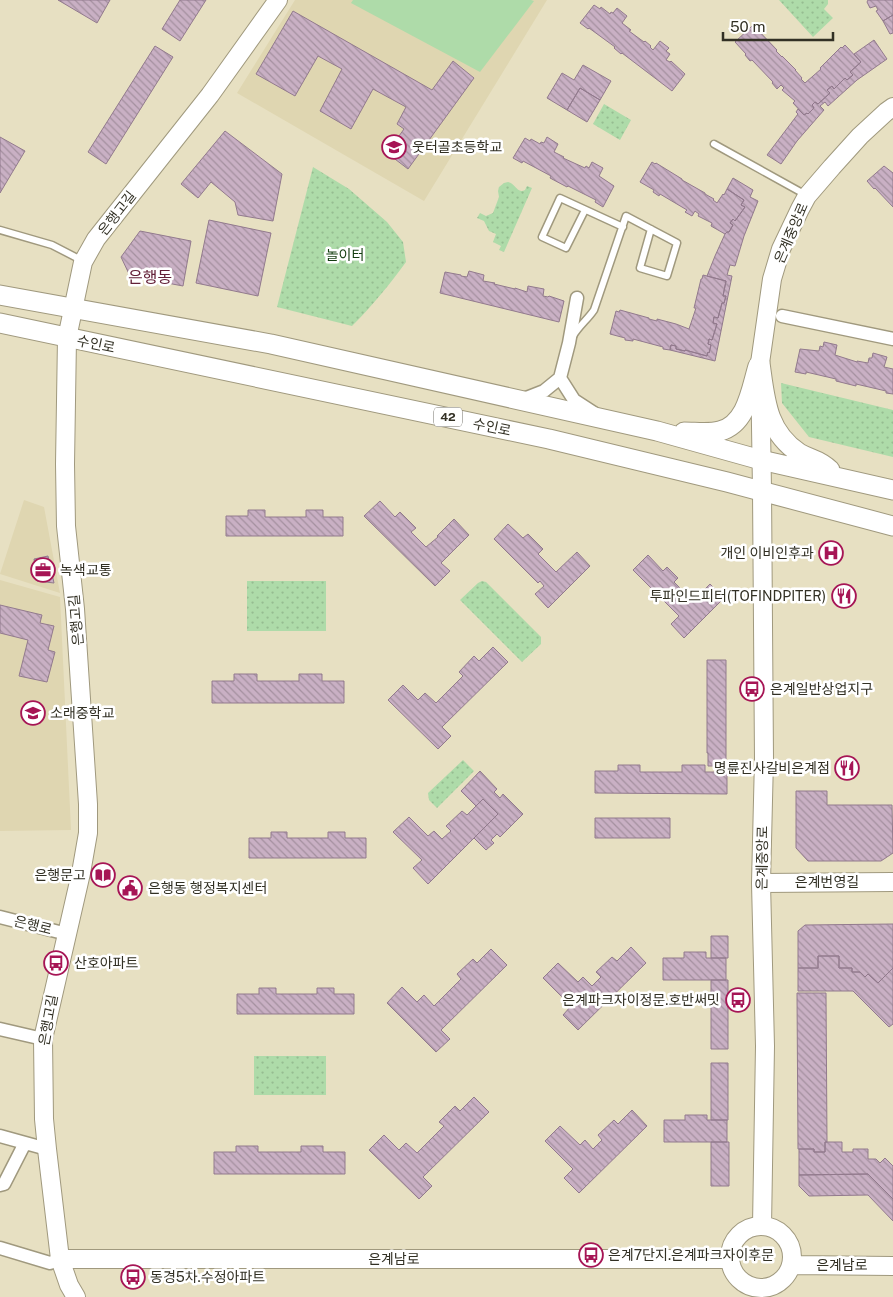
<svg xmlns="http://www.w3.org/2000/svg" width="893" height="1297" font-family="'Public Sans','Noto Sans KR',sans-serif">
  <defs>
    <pattern id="grass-dots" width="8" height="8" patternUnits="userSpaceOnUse" patternTransform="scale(1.25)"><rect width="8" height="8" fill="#aedba9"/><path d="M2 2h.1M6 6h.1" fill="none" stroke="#96bc91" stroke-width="1.8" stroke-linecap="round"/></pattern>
    <pattern id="building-back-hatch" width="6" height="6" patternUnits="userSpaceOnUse" patternTransform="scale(1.25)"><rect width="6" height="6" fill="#c9b0c4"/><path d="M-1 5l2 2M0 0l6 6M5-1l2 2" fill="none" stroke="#a4909f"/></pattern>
  </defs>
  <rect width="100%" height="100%" fill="#e7e0c2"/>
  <path fill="#dfd6b1" d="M295 0H547L424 201 237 93Z
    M24 500 44 507 60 593 0 574Z
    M0 580 60 597 71 830 0 831Z"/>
  <path fill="url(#grass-dots)" d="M779 0H828V4L824 9 833 18 813 37Z
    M604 104 631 120 620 140 593 124Z
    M313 167 349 189 387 222 403 242 406 262C390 284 372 306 352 326L277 307Z
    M508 182C516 184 517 194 525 190L527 186 532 188 504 252 499 250 501 246 493 242 496 234 489 231 484 221 477 218 480 213 486 216 493 213 499 197 498 191 499 187 504 183Z
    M781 383 893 410V457L809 437 782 403Z
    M247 581H326V631H247Z
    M482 581 486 582 541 637V644L522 662 460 600 478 583Z
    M463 760 474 771 437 808 429 800 428 793Z
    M254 1056H326V1095H254Z"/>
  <path fill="#aedba9" d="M353 0H531L534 1 480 72 351 3Z"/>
  <path fill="url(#building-back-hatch)" stroke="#927a8d" d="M58 0H110L97 23Z
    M180 0H206L180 41 162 29Z
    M868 0H893V15L883 21 876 11 878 10 876 6 870 8 867 2Z
    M594 5 600 9 601 7 610 14 611 12 613 13 617 8 627 16 622 23 631 30 629 31 644 42 645 41 651 46 650 47 653 50 660 41 669 48 666 51 670 54 666 60 670 62 671 61 685 74 672 91 622 53 621 54 614 48 615 47 589 28 588 29 580 23Z
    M293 11 432 90 453 61 474 78 408 169 387 153 404 129 397 124 406 107 373 89 351 129 320 111 342 69 318 56 295 96 256 74Z
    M893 15V33L890 34 883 21Z
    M752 26 755 29 756 28 777 50 776 51 782 57V56L796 70H795L802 78 801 79 805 83 821 69 820 68 841 47 842 48 845 45 861 62 850 72 853 75 847 80 845 78 834 89 832 86 827 90 830 93 818 104 815 102 812 105 814 108 808 114 807 113 804 115 793 103 795 101 782 90 784 88 781 85 777 89 772 83 773 82 752 60 750 61 745 55 746 54 735 42Z
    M874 40 887 59 857 80 828 106 825 102 820 106 824 110 797 141 781 164 767 155 798 114 796 112 798 109 804 115 807 113 808 114 814 108 812 105 815 102 818 104 830 93 827 90 832 86 834 89 845 78 847 80 853 75 850 72 861 62 854 54Z
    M155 46 173 57 106 164 88 152Z
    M583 65 611 81 600 100 580 88 567 110 547 98 562 73 574 80Z
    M580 88 600 100 587 122 567 110Z
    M225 131 282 174 273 221 238 215 235 202 211 182 198 198 181 184Z
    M0 137 25 151 0 193Z
    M547 137 558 144 554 152 564 157 563 158 585 168 586 166 589 168 592 162 603 168 599 176 614 186 603 207 595 202 596 200 568 186 567 187 550 178 551 176 523 161 522 163 513 158 525 138 530 141 531 139 540 144 541 142 544 143Z
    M652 162 655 164 656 163 682 179V180L705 193V194L714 199 713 200 717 203 723 194 724 195 727 189 744 200 741 205 745 207 735 221 733 219 730 223 733 225 729 232H727L725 234 711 226 712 223 698 216 699 214 695 211 692 216 685 212 687 210 660 194 659 196 653 192 654 190 640 182Z
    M884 166 893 173V207L875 188 874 189 867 181Z
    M733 178 753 190 750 197 758 201 744 236 735 266 730 265 727 275 732 276 715 361 670 350 671 345 676 346V349L685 351V350L707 356 708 352 709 353 711 345 708 344 709 339 712 340 717 324 713 323 714 317 718 318 722 303H724L726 296H723L726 281 707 276 715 256 725 234 727 232H729L733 225 730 223 733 219 735 221 745 207 741 205 744 200 727 189Z
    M209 220 271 233 258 296 196 283Z
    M140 231 191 241 183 286 130 276 121 257Z
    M469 271 484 275 483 281 495 283 494 284 515 289V288L527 292 528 286 544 289 543 296 548 297 549 296 564 301 559 322 440 293 445 272 461 275V276L467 277Z
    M703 275 726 281 723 296H726L724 303H722L718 318 714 317 713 323 717 324 712 340 709 339 708 344 711 345 709 353 708 352 707 356 685 350V351L676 349V346L671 345 670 350 663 349V347L633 339V341L625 340V338L610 334 616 311 619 312 620 310 649 318V319L657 321V319L676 324 689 329 696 308H694L701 279H702Z
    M824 342 837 345 835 355 857 362V361L868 363 869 358H872L873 353 887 357 884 367 893 369V394L886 393V391L856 384V386L836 381V379L806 372V374L795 372 800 349 819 351 820 346 823 347Z
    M380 501 395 517 400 512 416 528 411 532 426 547 438 537 437 536 454 519 469 535 441 563 450 571 435 586 364 516Z
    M248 510H265V517H306V510H323V517H343V536H226V516H248Z
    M508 524 523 538 528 534 543 549 538 554 556 572 577 552 590 566 548 608 535 594 544 586 540 581 538 583 494 539Z
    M648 555 663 571 667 567 678 578 674 582 693 601 710 584 724 598 684 638 671 624 679 616 633 570Z
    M48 556 54 583 37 581 34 559Z
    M0 605 42 615 40 623 54 626 48 650 55 652 47 682 19 676 28 640 0 633Z
    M493 647 508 662 442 727 451 736 438 749 388 700 403 685 418 700 425 693 436 703 463 676 459 672 474 656 479 661Z
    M707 660H726V766H708V753H707Z
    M234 674H257V681H299V674H322V681H344V703H212V681H234Z
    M618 765H640V772H682V765H705V772H727V794L595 793V771H618Z
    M480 771 497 789 494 792 500 798 503 794 523 814 500 837 497 834 491 840 494 843 486 850 474 838 498 814 483 799 476 806 461 791Z
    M796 791H827V805H892L893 853 881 861H808L796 848Z
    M483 799 498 814 428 884 413 868 422 860 393 832 409 817 428 836 434 831 442 839 451 831 446 826 462 811 467 815Z
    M595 818H670V838H595Z
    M271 832H287V838H328V832H345V838H366V858H249V838H271Z
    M893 924V968L878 983 868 974 865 977 860 972H852V968H839V956H818V968H798V931L805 925Z
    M711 936H728V958H711Z
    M631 947 646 963 578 1030 563 1015 571 1006 543 978 558 963 578 982 583 977 592 986 601 977 596 972 612 957 617 961Z
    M491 949 507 965 441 1030 450 1039 436 1052 387 1003 402 987 417 1002 424 995 434 1006 461 979 457 974 473 959 477 963Z
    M684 952H706V958H726V980H663V958H684Z
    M818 956H839V968H852V972H860L865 977 868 974 878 983 893 968V1024L889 1027 853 991H798V968H818Z
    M711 980H728V1049H711Z
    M259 988H276V994H317V988H334V994H354V1014H237V994H259Z
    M797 993H826L827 1142H825V1152H814V1149H798Z
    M711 1063H728V1120H711Z
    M474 1097 489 1112 423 1177 432 1186 419 1199 369 1150 384 1135 399 1150 406 1143 417 1153 444 1126 439 1122 455 1106 460 1111Z
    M632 1110 647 1126 579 1193 564 1178 573 1169 545 1141 560 1126 580 1145 585 1140 593 1149 602 1140 598 1135 614 1120 618 1124Z
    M685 1115H707V1120H727V1142H664V1120H685Z
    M711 1142H729V1186H711Z
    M825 1142H842V1152H853V1149H868V1159H876L880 1163 885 1158 893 1166V1199L868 1174 799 1175V1149H814V1152H825Z
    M236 1146H258V1152H301V1146H323V1152H345V1174H214V1152H236Z
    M868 1174 893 1199V1221L868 1195 809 1196 799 1186V1175Z"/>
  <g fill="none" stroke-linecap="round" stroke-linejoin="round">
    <g stroke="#a0997e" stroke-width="9">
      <path id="lane" d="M714 144 806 195
        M585 210 566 248 542 237 560 198 623 227
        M0 230 52 245 83 261
        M573 336C579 326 588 319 594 310L626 216 677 243 667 276 640 268 651 229"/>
    </g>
    <g stroke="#a0997e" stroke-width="15">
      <path id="street" d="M782 316 893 339
        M560 378 574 400 594 413
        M521 400 544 391 560 378 569 343 577 298
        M0 917 67 934
        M0 1029 43 1039
        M0 1136 47 1149
        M0 1185 4 1184 25 1143
        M0 1248 50 1263 60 1259"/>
    </g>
    <g stroke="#a0997e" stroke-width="20">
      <path id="secondary" d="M761 883 893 882
        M730 1257a31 31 0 1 1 62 0a31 31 0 1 1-62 0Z
        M762 1226 765 1046 761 883 764 759 762 490 760 363 772 279 781 249 800 209 807 196 832 167 860 136 886 112 893 107
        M60 1259H729
        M791 1265 893 1266
        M76 1297 69 1285 60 1259 47 1149 44 1119 43 1039 81 873 88 833V804L75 609 66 526 65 464 67 338 83 262 96 239 210 95 278 0"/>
    </g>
    <g stroke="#a0997e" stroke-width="21">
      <path id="primary" d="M0 295 271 344 657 431 761 460 893 490
        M0 323 549 439 727 482 893 526
        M760 363C765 398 766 431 799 453 811 460 819 459 830 470
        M684 432C696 432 709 434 720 431 747 424 751 389 758 366"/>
    </g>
    <use href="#lane" stroke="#fff" stroke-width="6"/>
    <use href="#street" stroke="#fff" stroke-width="12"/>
    <use href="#secondary" stroke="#fff" stroke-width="18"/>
    <use href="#primary" stroke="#fff" stroke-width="19"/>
  </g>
  <defs>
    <g id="school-ring" transform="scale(1.25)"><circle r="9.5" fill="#fff" stroke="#a61555" stroke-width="1.5"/><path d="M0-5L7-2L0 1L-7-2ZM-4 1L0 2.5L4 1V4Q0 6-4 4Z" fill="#a61555"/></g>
    <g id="hospital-ring" transform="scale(1.25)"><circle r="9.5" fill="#fff" stroke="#a61555" stroke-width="1.5"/><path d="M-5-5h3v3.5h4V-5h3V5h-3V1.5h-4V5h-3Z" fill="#a61555"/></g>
    <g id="office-ring" transform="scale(1.25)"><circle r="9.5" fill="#fff" stroke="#a61555" stroke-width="1.5"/><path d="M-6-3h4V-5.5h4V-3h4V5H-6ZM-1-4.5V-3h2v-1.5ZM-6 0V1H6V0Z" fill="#a61555"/></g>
    <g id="restaurant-ring" transform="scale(1.25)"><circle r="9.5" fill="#fff" stroke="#a61555" stroke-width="1.5"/><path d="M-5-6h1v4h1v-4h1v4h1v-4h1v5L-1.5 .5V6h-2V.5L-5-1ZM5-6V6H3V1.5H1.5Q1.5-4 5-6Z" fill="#a61555"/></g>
    <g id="bus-ring" transform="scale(1.25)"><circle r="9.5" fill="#fff" stroke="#a61555" stroke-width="1.5"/><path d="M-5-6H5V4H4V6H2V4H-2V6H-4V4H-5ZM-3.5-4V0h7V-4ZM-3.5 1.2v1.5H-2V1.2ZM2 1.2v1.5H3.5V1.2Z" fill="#a61555"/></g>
    <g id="library-ring" transform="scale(1.25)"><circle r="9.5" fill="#fff" stroke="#a61555" stroke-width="1.5"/><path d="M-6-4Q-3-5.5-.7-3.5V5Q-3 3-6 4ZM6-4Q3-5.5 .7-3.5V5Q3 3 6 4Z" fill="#a61555"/></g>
    <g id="civic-ring" transform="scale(1.25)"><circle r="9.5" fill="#fff" stroke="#a61555" stroke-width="1.5"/><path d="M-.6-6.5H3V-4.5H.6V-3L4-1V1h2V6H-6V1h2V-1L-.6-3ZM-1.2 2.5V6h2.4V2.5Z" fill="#a61555"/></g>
  </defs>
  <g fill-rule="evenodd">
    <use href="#school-ring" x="394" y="147"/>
    <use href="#hospital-ring" x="831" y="553"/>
    <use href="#office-ring" x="43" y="570"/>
    <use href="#restaurant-ring" x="844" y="596"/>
    <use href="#bus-ring" x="752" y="689"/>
    <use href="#school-ring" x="33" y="713"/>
    <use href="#restaurant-ring" x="847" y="768"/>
    <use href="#library-ring" x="103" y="875"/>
    <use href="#civic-ring" x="130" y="888"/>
    <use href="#bus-ring" x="56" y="963"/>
    <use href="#bus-ring" x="738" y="1000"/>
    <use href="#bus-ring" x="591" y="1255"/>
    <use href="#bus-ring" x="133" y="1277"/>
  </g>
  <g text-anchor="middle" stroke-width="5" stroke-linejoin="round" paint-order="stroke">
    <rect fill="#fff" stroke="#706e66" stroke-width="1" x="434" y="407.5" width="28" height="19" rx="4"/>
    <g font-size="12" font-weight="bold" fill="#323024">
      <text x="448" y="421">42</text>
    </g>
    <g font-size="14" fill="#323024" stroke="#fff" text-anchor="start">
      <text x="412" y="152">웃터골초등학교</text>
      <text x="814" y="558" text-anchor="end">개인 이비인후과</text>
      <text x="60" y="575">녹색교통</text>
      <text x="826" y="601" text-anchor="end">투파인드피터(TOFINDPITER)</text>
      <text x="770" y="694">은계일반상업지구</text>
      <text x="50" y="718">소래중학교</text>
      <text x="830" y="773" text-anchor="end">명륜진사갈비은계점</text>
      <text x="86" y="880" text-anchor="end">은행문고</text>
      <text x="148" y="893">은행동 행정복지센터</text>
      <text x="74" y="968">산호아파트</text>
      <text x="720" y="1005" text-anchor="end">은계파크자이정문.호반써밋</text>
      <text x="608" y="1260">은계7단지.은계파크자이후문</text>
      <text x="150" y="1282">동경5차.수정아파트</text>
    </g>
    <g font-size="14" fill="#323024" stroke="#fff">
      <text transform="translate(117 213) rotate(-52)" y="5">은행고길</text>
      <text transform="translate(791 233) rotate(-67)" y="5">은계중앙로</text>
      <text transform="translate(96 344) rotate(12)" y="5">수인로</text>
      <text transform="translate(492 427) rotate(12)" y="5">수인로</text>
      <text transform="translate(76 620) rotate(-95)" y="5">은행고길</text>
      <text transform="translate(762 858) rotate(-89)" y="5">은계중앙로</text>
      <text x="827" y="887">은계번영길</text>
      <text transform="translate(33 925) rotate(14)" y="5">은행로</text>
      <text transform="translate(48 1020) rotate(-80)" y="5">은행고길</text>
      <text x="394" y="1264">은계남로</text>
      <text x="842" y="1270">은계남로</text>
    </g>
    <g font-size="14" fill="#143d10" stroke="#fff">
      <text x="345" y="260">놀이터</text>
    </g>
    <g font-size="16" fill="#632037" stroke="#fff">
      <text x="150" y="283">은행동</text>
    </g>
  </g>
  <path d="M723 32v8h110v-8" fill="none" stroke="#323024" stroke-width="2.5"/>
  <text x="730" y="32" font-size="15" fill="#323024" stroke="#ffffff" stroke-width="4" paint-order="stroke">50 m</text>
</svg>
